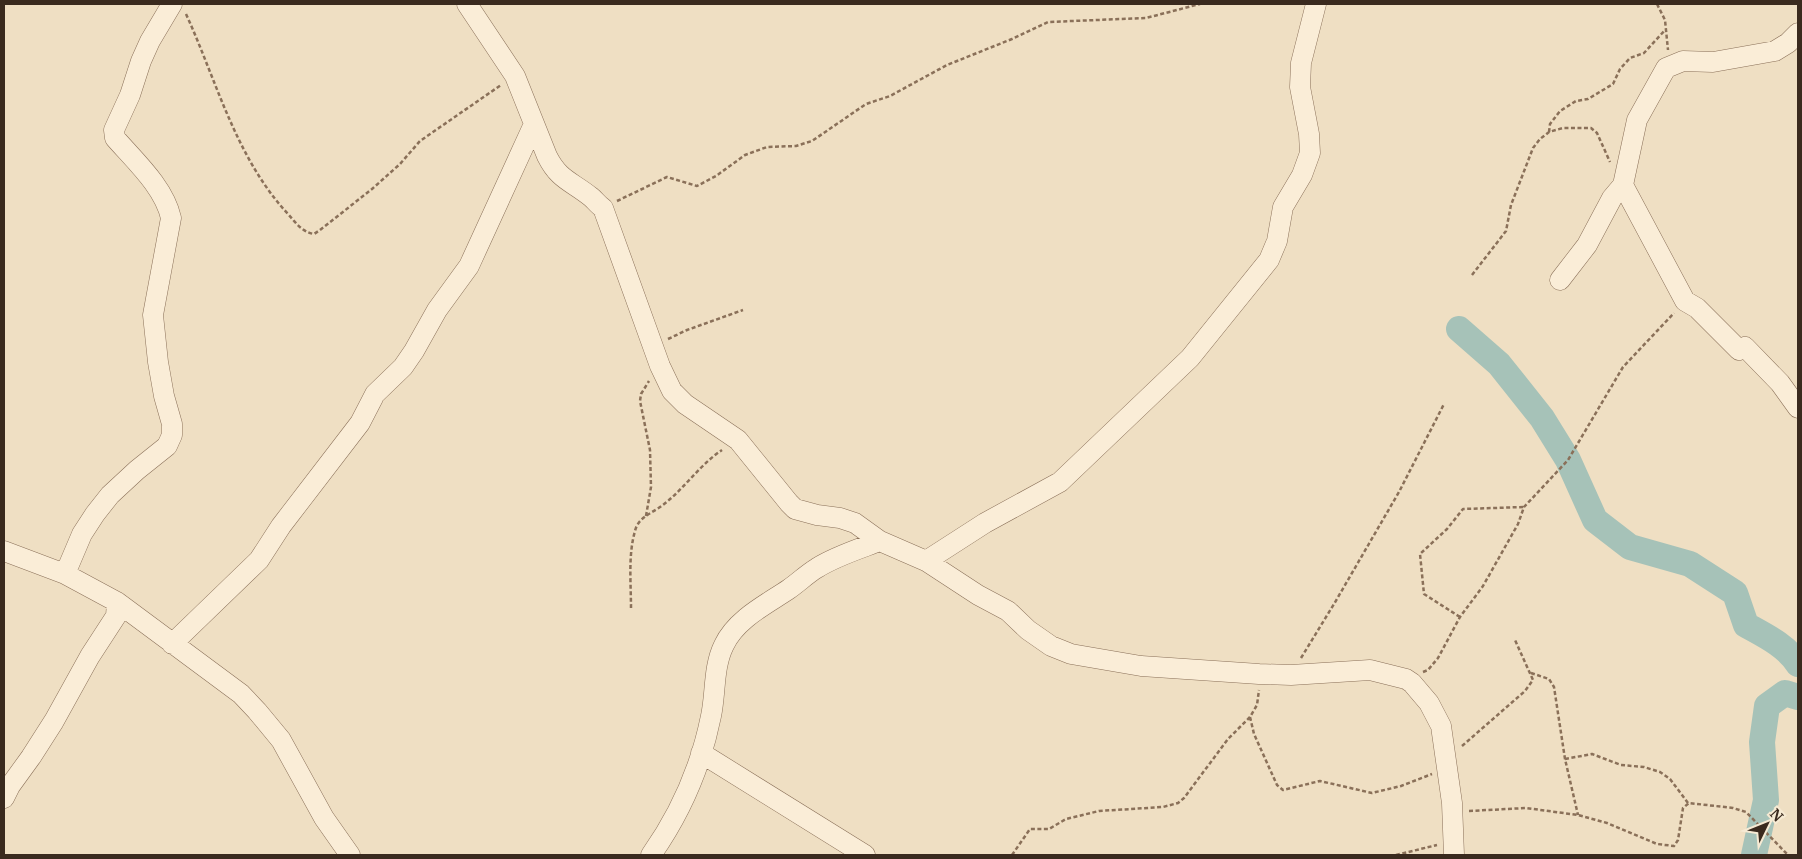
<svg xmlns="http://www.w3.org/2000/svg" width="1802" height="859" font-family="Merriweather,serif">
  <rect width="100%" height="100%" fill="#efdfc3"/>
  <g fill="none" stroke-linecap="round" stroke-linejoin="round">
    <path stroke="#a6c2b8" stroke-width="26" d="M1459 329 1499 364 1542 418 1568 460 1595 520 1630 547 1690 564 1735 593 1746 625C1764 635 1787 646 1798 664
      M1754 855 1766 800 1762 742 1767 706 1785 693 1798 697"/>
    <g stroke="#8a7059" stroke-width="21">
      <path id="minor" d="M467 4 515 76 547 156C559 180 571 181 591 197 595 200 598 205 603 208L660 366 672 391 685 404 738 440 789 503 795 509 817 515 840 518 855 523 880 541 926 561 978 595 1008 611 1028 630 1051 646 1071 654 1141 666 1259 674 1291 675 1370 670 1406 679 1412 683 1429 703 1441 726 1452 803 1454 855
        M1623 185 1685 301 1697 308 1739 350 1745 347 1780 383 1798 408
        M1560 280 1587 245 1612 198 1623 185 1637 120 1666 68 1683 61 1713 62 1775 51 1788 43 1798 33
        M4 551 65 574 117 602 241 694 257 711 281 740 324 818 350 855
        M926 561 985 523 1060 482 1190 358 1269 260 1277 241 1283 207 1302 175 1310 153 1309 134 1300 87 1301 63 1316 4
        M65 574 82 534 95 514 110 495 137 470 167 446 172 435V424L164 396 158 362 153 315 171 218C164 187 135 161 115 138L114 130 130 95 141 61 150 41 172 4
        M172 644 259 560 281 526 360 423 375 394 403 367 414 351 437 310 469 266 534 124
        M701 753 865 855
        M4 798 10 786 31 757 54 721 90 656 116 616 117 602
        M651 855C680 814 701 766 711 716 716 693 713 667 724 645 736 619 767 604 789 589 799 582 807 574 817 568 836 556 859 549 880 541"/>
    </g>
    <path stroke="#8a7059" stroke-width="2.5" stroke-dasharray="4 2.5" stroke-linecap="butt" d="M1657 4 1665 20 1668 50
      M186 14C217 82 236 158 288 214 296 223 302 232 314 234L320 230 372 189 400 164 420 141 501 85
      M1549 132 1550 124 1560 111 1576 101 1588 99 1613 84 1620 69 1630 58 1644 53 1666 29
      M617 201 667 177 697 186 716 176 745 155 767 147 796 146 812 141 866 104 890 96 947 65 1012 39 1048 22 1146 18 1200 4
      M1472 275 1506 231 1511 205 1533 148 1540 139 1549 132 1563 128H1591L1597 133 1610 162
      M668 339 687 330 743 310
      M646 516 651 487 650 450 640 401 641 394 649 381
      M631 608C631 583 628 555 635 531 638 518 650 514 660 507 683 491 698 466 722 450
      M1460 617 1424 594 1420 554 1447 529 1463 509 1524 507
      M1301 658 1334 604 1399 492 1444 404
      M1423 672 1428 670 1438 658 1460 617 1483 586 1518 524 1524 507 1568 460 1623 367 1674 313
      M1531 673 1549 679 1554 687 1565 759 1578 815
      M1250 717 1254 734 1277 785 1283 790 1320 781 1372 793 1401 786 1432 774
      M1462 746 1525 691 1533 680 1515 640
      M1565 759 1592 754 1621 765 1644 767 1660 772 1670 779 1688 803
      M1469 811 1526 808 1578 815 1607 823 1657 844 1674 846 1678 840 1683 808 1689 803 1733 808 1746 812 1788 855
      M1012 855 1030 829H1049L1066 819 1099 811 1163 807 1178 803 1184 798 1228 739 1250 717 1257 705 1259 690
      M1396 855 1437 845"/>
    <use href="#minor" stroke="#faedd7" stroke-width="20"/>
  </g>
  <rect width="1802" height="859" fill="none" stroke="#3a2a1e" stroke-width="10"/>
  <g transform="translate(1767 824) rotate(47)" stroke="#f6ead3" stroke-width="4" paint-order="stroke">
  <path d="M0-4L9 19L0 12L-9 19Z" fill="#3a2a1e"/>
  <text y="-8" font-size="14" font-weight="bold" text-anchor="middle" fill="#3a2a1e">N</text>
  </g>
</svg>
